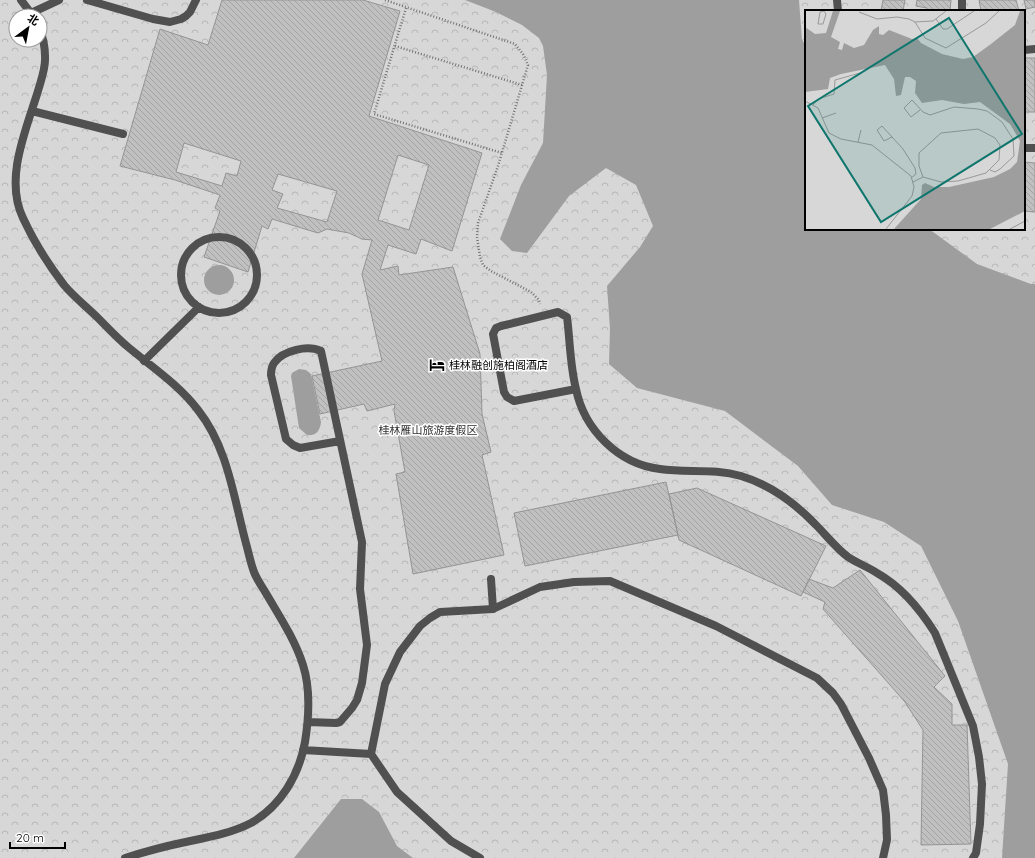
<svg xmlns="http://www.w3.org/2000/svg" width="1035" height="858" font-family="Quicksand,'Noto Sans SC',sans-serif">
  <defs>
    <pattern id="forest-crowns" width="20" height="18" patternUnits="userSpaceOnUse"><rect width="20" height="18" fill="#d7d7d7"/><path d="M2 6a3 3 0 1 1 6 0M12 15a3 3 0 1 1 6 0" fill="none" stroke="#b7b7b7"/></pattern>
    <pattern id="building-back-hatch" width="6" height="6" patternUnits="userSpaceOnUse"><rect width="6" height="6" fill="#c0c0c0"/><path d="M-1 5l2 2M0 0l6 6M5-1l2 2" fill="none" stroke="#a3a3a3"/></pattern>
  </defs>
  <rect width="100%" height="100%" fill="#fff"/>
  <path fill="url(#forest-crowns)" fill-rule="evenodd" d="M0 0H1035V858H0ZM806 11H1024V229H806ZM16 16H40V40H16Z"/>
  <path fill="#9e9e9e" d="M465 0H799L802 40 806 46V229H929L977 264 1031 284H1035V858H1002L1008 764 958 621 921 546 884 522 832 505 798 466 725 411 637 388 609 364 610 329 607 286 640 247 653 226 636 185 606 168 569 196 527 253 512 251 500 239 521 185 543 143 547 75 543 46 539 38 522 25 496 12Z
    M204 280a15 15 0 1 1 30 0a15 15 0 1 1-30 0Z
    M299 369 306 370 311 374 321 422C320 431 316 436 307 435L299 428 291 376 292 373Z
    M341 799H362L379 812 397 846 413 858H294Z"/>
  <path fill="url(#building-back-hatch)" stroke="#949494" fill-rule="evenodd" d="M222 0H363L400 11 369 116 482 153 452 251 421 239 416 254 388 245 380 270 398 266 399 275 453 267 480 354 482 414 491 452 482 455 504 555 413 574 396 474 405 472 394 411 395 404 367 411 364 404 320 414 312 376 382 361 362 274 372 240 362 239 349 233 327 229 318 233 272 219 268 229 262 226 248 272 204 257 220 211 215 208 220 195 175 180 120 166 160 29 208 45ZM184 143 241 161 237 176 226 173 222 186 176 172ZM398 155 429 165 409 230 378 220ZM278 174 337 191 327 222 277 208 283 194 272 190Z
    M883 0H905L903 11H881Z
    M917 0H951L950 11H927V8L916 6Z
    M979 0H1016L1019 11H981Z
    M1024 0H1035V7L1026 9Z
    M1024 58H1035V112H1024Z
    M1024 162 1035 163V212L1024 211Z
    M666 482 678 535 525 566 514 513Z
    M697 488 826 546 801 596 679 540 669 494Z
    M860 570 945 676 934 687 952 704V725H967L971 844 921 845 923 730 905 702 823 609 825 602 803 592 809 579 833 588Z"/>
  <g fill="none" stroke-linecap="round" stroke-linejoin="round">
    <path stroke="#727272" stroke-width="2.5" stroke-dasharray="1 2" stroke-linecap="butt" d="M385 0 515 44 523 54 528 65 498 166 478 223 477 237 480 257 483 265 491 271 531 292 539 300 540 304
      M406 8 374 114 502 153
      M395 46 522 85"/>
    <path stroke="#505050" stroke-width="8" d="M21 0 33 16
      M87 0 153 19 170 22 181 19 186 16 190 12 196 0
      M837 0 838 11
      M962 11V0
      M31 13 59 0
      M40 30C43 38 45 47 45 56 46 68 41 80 38 91 26 130 4 179 23 218 34 242 48 264 64 285 74 297 87 307 98 318 108 328 117 338 128 347 152 367 179 385 198 410 229 449 234 501 247 547 249 555 251 564 254 572 257 580 263 588 267 595 280 617 295 640 303 665 311 690 309 717 305 742 299 775 281 806 251 823 230 834 204 838 181 843 162 847 144 852 125 858
      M1024 50 1035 49
      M32 111 123 134
      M1024 148H1035
      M181 275a38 38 0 1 1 76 0a38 38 0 1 1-76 0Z
      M144 361 199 307
      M576 389 514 401 507 397 504 392 493 334 496 328 501 326 558 312 567 317C570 340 570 366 576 389 584 429 618 464 660 469 687 473 714 468 741 476 771 485 794 502 816 525 826 535 836 548 848 557 857 563 868 567 877 573 902 587 920 609 935 633L973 726 979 757 982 784 980 824 976 853 973 858
      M491 579 493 609
      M308 722 336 723 340 722 352 708 357 700 362 683 367 645 360 589 362 542 321 351C308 345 283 350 274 363 272 366 271 371 271 375L286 439 293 445 300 448 340 441
      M303 750 371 754
      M480 858 451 841 397 792 371 754 385 684 400 652 420 626 430 618 440 612 493 609 540 587 574 582 610 581 716 626 817 678 833 693 841 704 869 758 883 790 886 815 887 840 883 858"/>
  </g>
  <defs>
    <g id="hotel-bare" transform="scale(1.2)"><path d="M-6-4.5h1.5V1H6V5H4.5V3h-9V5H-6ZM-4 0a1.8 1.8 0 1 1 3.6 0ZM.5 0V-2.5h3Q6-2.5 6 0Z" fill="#000" stroke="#fff" stroke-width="2.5" paint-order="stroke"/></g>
  </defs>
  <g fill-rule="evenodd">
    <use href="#hotel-bare" x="437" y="365"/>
  </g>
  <g text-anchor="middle" stroke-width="3" stroke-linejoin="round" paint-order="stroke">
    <g font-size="11" fill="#000" stroke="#fff" text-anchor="start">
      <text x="449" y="369">桂林融创施柏阁酒店</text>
    </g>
    <g font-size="11" fill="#2e2e2e" stroke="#fff">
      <text x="428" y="434">桂林雁山旅游度假区</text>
    </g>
  </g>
  <g transform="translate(805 10)">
    <rect width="220" height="220" fill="#fff"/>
    <path d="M0 1H220V219H0Z" fill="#d7d7d7"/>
    <path d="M28 1H35L26 27 35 32 33 39 37 40 39 33 49 38 59 35 68 20 74 16V24L78 25 84 20 107 29 112 28 116 33 137 44 158 49 168 47 186 34 210 15 215 1H220V201L185 219H89L116 189 117 175 120 173 129 177H144L189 167 205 159 212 152 215 131 205 114 175 92 159 94 137 90 117 93 110 83 111 71 105 67H100L96 85 91 86 89 69 80 55 36 64 25 68 23 79 0 82V17L10 24 21 23Z" fill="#9e9e9e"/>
    <path fill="none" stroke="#999" stroke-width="1" d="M19 1 21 4 18 14H13L15 2ZM54 2 72 9 92 7 104 9 110 12 120 28 141 38 181 13 194 1M131 9 138 19H142L169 1M110 12 128 11 141 1M0 91 13 98 24 123 36 129 67 135 106 166 109 177 107 186 81 219M8 95 13 89 29 84 30 70 55 63M115 100 106 107 99 98 107 90 118 102 125 105 149 97 173 99 182 101 197 112 208 129 209 146 195 159 190 162 185 160M17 108 31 103M87 127 79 131 72 120 77 116 98 139 110 158 111 164 106 168M53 132 56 120M108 172 118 167 114 156V143L136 123 173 119 190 128 195 135 194 150 181 163 153 171 136 172 118 167M205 219 220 211"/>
    <path fill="#0f766e" fill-opacity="0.15" stroke="#0f766e" stroke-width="2" d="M144 8 217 124 76 212 3 96Z"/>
    <rect width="220" height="220" fill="none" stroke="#000" stroke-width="2"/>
  </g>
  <g transform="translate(28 28) rotate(32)"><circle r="19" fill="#ffffff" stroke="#999999"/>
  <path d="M0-3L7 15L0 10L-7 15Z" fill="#000000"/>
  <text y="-6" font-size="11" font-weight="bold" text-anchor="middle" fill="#000000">北</text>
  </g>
  <path d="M10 842v6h55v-6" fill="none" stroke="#000000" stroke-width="2"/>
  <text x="16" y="842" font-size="12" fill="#000000" stroke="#ffffff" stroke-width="3" paint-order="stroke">20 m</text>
</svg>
